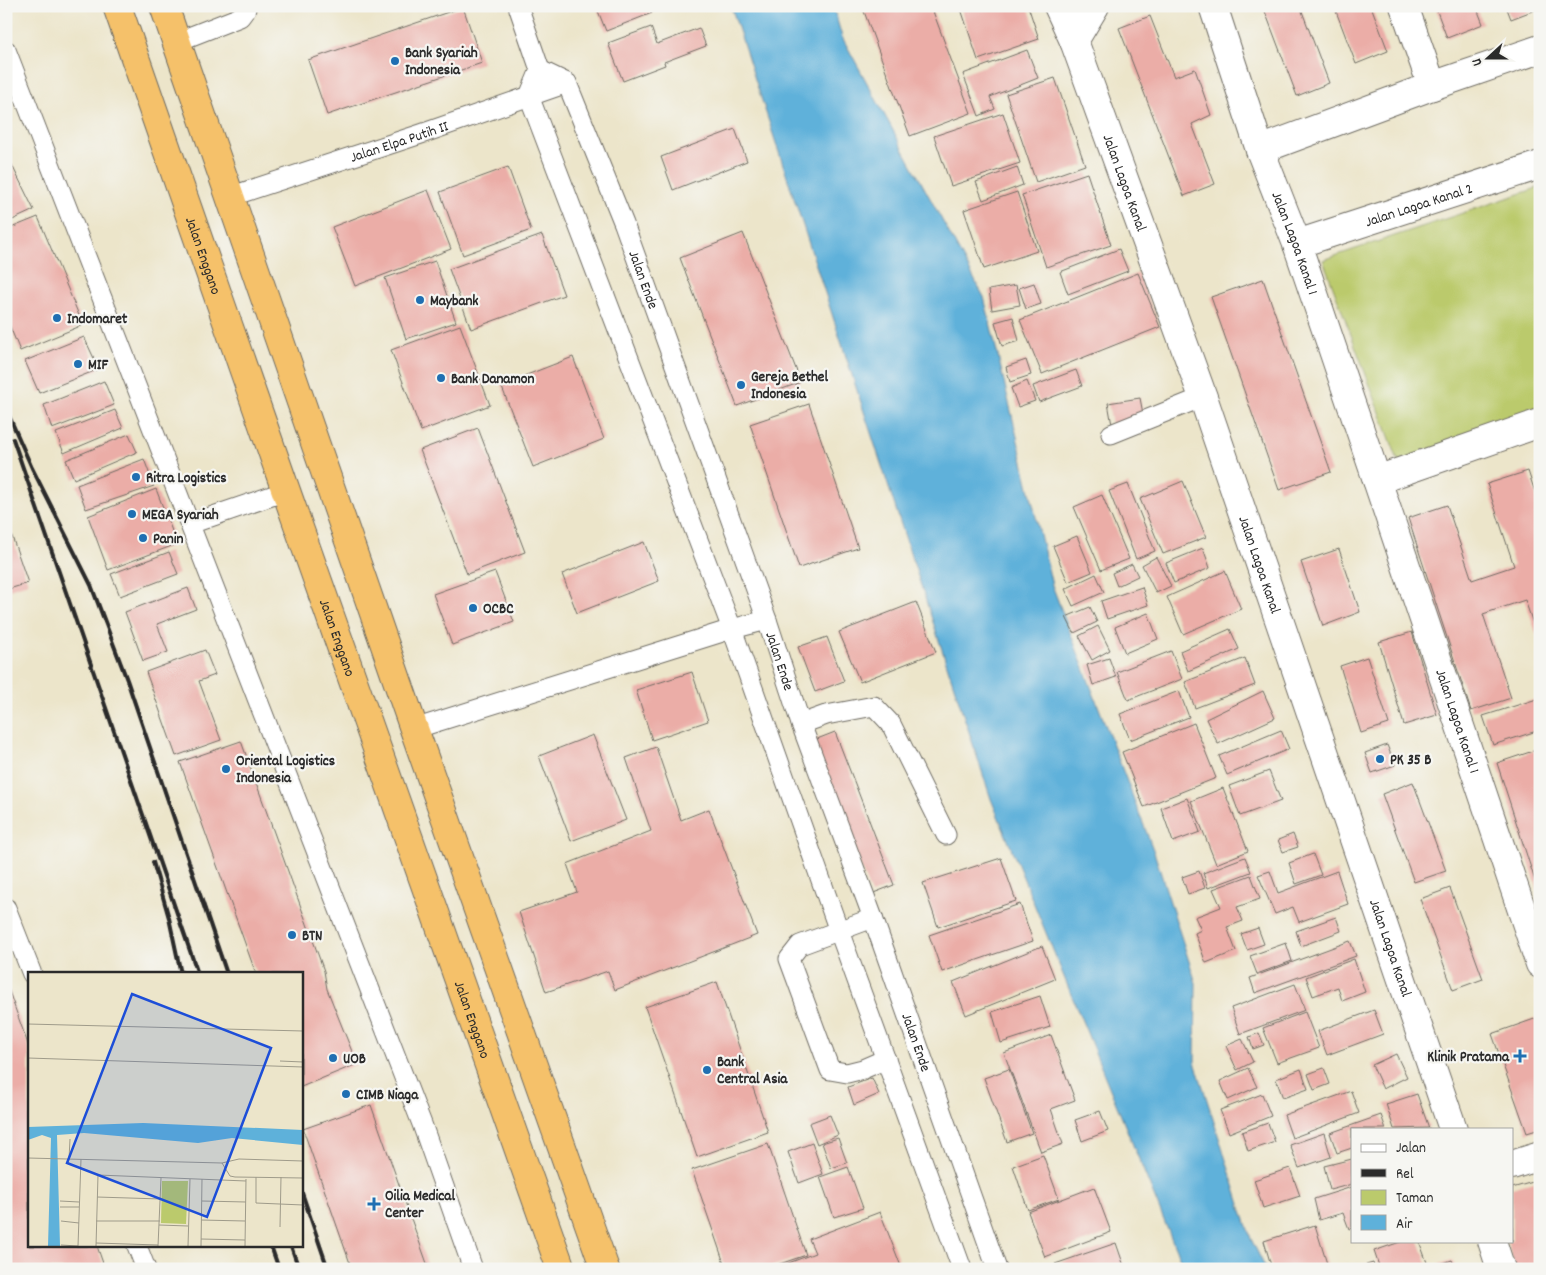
<svg xmlns="http://www.w3.org/2000/svg" width="1546" height="1275" font-family="Dekko,sans-serif">
  <rect width="100%" height="100%" fill="#f6f6f2"/>
  <filter id="ink" filterUnits="userSpaceOnUse"><feTurbulence type="fractalNoise" baseFrequency=".02" numOctaves="2"/><feDisplacementMap in="SourceGraphic" scale="10" xChannelSelector="R" yChannelSelector="G"/><feConvolveMatrix kernelMatrix="1 2 1 2 8 2 1 2 1" color-interpolation-filters="sRGB"/></filter>
  <filter id="wash" filterUnits="userSpaceOnUse"><feTurbulence type="fractalNoise" baseFrequency=".0096" numOctaves="4" result="noise"/><feDisplacementMap in="SourceGraphic" scale="20" xChannelSelector="R" yChannelSelector="G"/><feGaussianBlur stdDeviation="1.12" result="paint"/><feColorMatrix in="noise" values="0 0 0 0 0 0 0 0 0 0 0 0 0 0 0 0 0 1.4 0 .05"/><feComposite in="paint" operator="in"/></filter>
  <g filter="url(#wash)">
    <rect width="100%" height="100%" fill="#ece5ca"/>
    <path fill="#bbca6c" stroke="#737a4c" d="M1540 187V414L1399 463 1323 260Z"/>
    <path fill="#5eb1da" stroke="#446e82" d="M731 6H833L842 37 984 297 1052 585 1154 852 1196 983 1195 1062 1251 1239 1266 1269H1184L991 799Z"/>
    <g id="blocks">
      <path fill="#ebada7" d="M596 6H650L652 13 606 31Z
        M862 6H931L971 113 910 136Z
        M960 6H1028L1039 39 978 60Z
        M1263 6H1300L1329 83 1297 96Z
        M1334 6H1371L1388 51 1356 64Z
        M1435 6H1476L1483 24 1447 38Z
        M1506 6H1540V8L1511 19Z
        M463 7 482 63 327 115 308 60Z
        M1150 16 1174 77 1195 69 1211 115 1192 124 1215 184 1184 196 1119 28Z
        M651 27 657 44 699 28 706 46 664 62 665 65 623 81 608 43Z
        M1027 50 1038 78 990 97 995 109 979 116 963 74Z
        M1055 78 1085 165 1036 182 1006 94Z
        M1003 113 1020 163 951 186 934 136Z
        M735 129 747 161 673 190 661 157Z
        M6 153 34 210 6 223Z
        M508 167 531 230 463 255 440 192Z
        M1017 167 1023 185 983 200 976 182Z
        M1087 173 1111 245 1046 267 1022 195Z
        M428 190 451 249 355 286 332 227Z
        M1017 192 1037 251 984 269 964 210Z
        M38 217 83 325 20 351 6 317V230Z
        M743 233 801 382 737 406 680 258Z
        M542 235 564 295 471 329 449 269Z
        M1119 249 1128 271 1068 294 1060 272Z
        M435 261 456 322 406 339 385 278Z
        M1138 273 1160 327 1042 374 1020 320Z
        M1263 279 1331 472 1279 490 1211 297Z
        M1034 283 1041 304 1026 309 1019 288Z
        M1016 285 1020 305 992 310 989 290Z
        M1013 317 1019 341 1002 346 995 322Z
        M460 325 490 405 421 431 391 350Z
        M84 337 99 369 39 393 25 361Z
        M573 357 604 439 533 467 501 385Z
        M1026 360 1031 375 1010 382 1006 367Z
        M1076 370 1082 386 1039 402 1033 386Z
        M104 381 114 405 52 429 44 405Z
        M1027 381 1035 401 1018 407 1011 388Z
        M1140 398 1144 419 1112 425 1108 403Z
        M809 404 858 548 799 568 750 424Z
        M115 410 123 428 64 453 56 433Z
        M478 428 525 552 467 574 420 450Z
        M129 434 137 452 74 479 66 460Z
        M144 459 154 486 86 509 77 485Z
        M1528 471 1540 507V644L1525 600 1483 614 1511 698 1471 711 1408 518 1447 505 1472 580 1514 566 1487 484Z
        M1183 481 1206 537 1163 554 1140 499Z
        M1128 484 1155 551 1136 559 1109 491Z
        M156 489 177 544 108 570 88 516Z
        M1102 495 1129 559 1101 570 1074 507Z
        M6 519 28 583 6 590Z
        M1077 536 1092 572 1068 582 1053 546Z
        M644 542 659 581 577 613 562 574Z
        M1203 548 1210 568 1174 583 1166 563Z
        M1339 549 1360 612 1323 626 1301 562Z
        M169 552 178 574 120 596 111 574Z
        M1156 557 1171 586 1156 593 1142 565Z
        M1132 564 1138 576 1117 586 1112 573Z
        M1225 571 1241 609 1183 634 1167 597Z
        M495 572 514 622 452 645 433 594Z
        M1096 574 1104 592 1073 606 1065 589Z
        M1142 587 1148 605 1107 619 1101 601Z
        M188 588 196 609 157 624 168 652 143 661 125 612Z
        M916 602 936 652 860 682 839 632Z
        M1090 607 1097 622 1074 633 1066 617Z
        M1148 613 1158 639 1125 653 1115 627Z
        M1098 626 1110 650 1092 660 1079 636Z
        M1230 629 1239 649 1188 671 1180 651Z
        M1412 632 1437 715 1404 725 1379 642Z
        M827 637 844 681 815 692 798 647Z
        M205 650 215 675 199 681 221 740 176 756 146 672Z
        M1171 651 1182 679 1128 700 1117 672Z
        M1367 657 1389 724 1361 733 1340 666Z
        M1109 658 1116 677 1093 685 1087 665Z
        M1245 658 1255 685 1195 708 1185 682Z
        M692 672 708 721 652 740 636 690Z
        M1179 691 1189 717 1130 740 1120 714Z
        M1263 691 1275 718 1218 744 1206 719Z
        M1540 698V730L1493 745 1483 716Z
        M1194 723 1216 778 1144 807 1122 752Z
        M1281 730 1289 749 1227 775 1219 756Z
        M835 732 894 885 871 894 812 741Z
        M593 735 626 820 571 841 539 756Z
        M241 741 324 971 327 989 357 1064 301 1087V974H256L180 762Z
        M1387 745 1395 765 1372 773 1365 753Z
        M656 747 681 820 709 809 757 935 615 990 608 971 546 992 519 912 577 892 567 864 651 831 626 758Z
        M1536 750 1540 761 1539 893 1497 763Z
        M1269 771 1281 801 1240 816 1229 786Z
        M1413 782 1446 871 1414 882 1382 794Z
        M1223 788 1248 851 1216 864 1191 801Z
        M1187 798 1200 832 1173 842 1161 808Z
        M1293 834 1298 847 1283 852 1278 840Z
        M1313 854 1321 875 1296 884 1289 863Z
        M1245 857 1251 872 1208 888 1203 873Z
        M1001 858 1016 901 938 927 923 883Z
        M1199 871 1205 888 1188 894 1182 877Z
        M1270 871 1278 893 1337 871 1348 904 1299 922 1293 907 1275 914 1258 875Z
        M1251 875 1260 899 1237 907 1243 921 1227 927 1236 951 1206 963 1195 933 1201 930 1195 917 1221 907 1213 889Z
        M1450 888 1483 979 1453 990 1420 899Z
        M1020 904 1033 941 942 972 929 935Z
        M1336 917 1341 931 1301 946 1296 931Z
        M1258 928 1264 944 1247 950 1241 934Z
        M1350 941 1356 956 1255 993 1250 978Z
        M1286 943 1292 961 1257 974 1250 956Z
        M1042 946 1055 979 966 1015 953 982Z
        M1354 959 1365 992 1342 1001 1338 987 1313 996 1306 977Z
        M717 982 768 1132 697 1157 645 1007Z
        M6 983 29 1047V1246H97L105 1269H6Z
        M1295 984 1305 1010 1240 1034 1231 1008Z
        M1040 996 1050 1027 1001 1043 992 1012Z
        M1374 1010 1383 1034 1327 1055 1318 1031Z
        M1305 1012 1319 1048 1277 1063 1263 1028Z
        M1540 1017V1129L1527 1133 1492 1034Z
        M1259 1033 1264 1045 1253 1049 1249 1037Z
        M1051 1035 1075 1100 1051 1109 1063 1144 1041 1152 1004 1053Z
        M1242 1039 1253 1062 1237 1070 1226 1046Z
        M1396 1054 1407 1077 1383 1089 1372 1065Z
        M1248 1068 1257 1087 1228 1100 1220 1081Z
        M1324 1068 1330 1084 1314 1090 1308 1074Z
        M1009 1069 1032 1133 1007 1142 984 1078Z
        M1301 1069 1308 1089 1283 1098 1276 1079Z
        M872 1078 879 1094 854 1105 848 1087Z
        M1351 1091 1359 1113 1292 1138 1284 1115Z
        M1262 1094 1271 1116 1229 1133 1220 1110Z
        M1417 1094 1429 1128 1394 1129 1386 1104Z
        M371 1105 409 1213 429 1269H352L303 1129Z
        M1100 1111 1108 1131 1082 1141 1075 1120Z
        M830 1115 838 1135 817 1144 809 1123Z
        M1381 1115 1386 1129H1352V1148L1337 1153 1330 1133Z
        M1268 1123 1275 1142 1248 1151 1242 1132Z
        M1324 1133 1331 1157 1299 1168 1290 1145Z
        M838 1138 847 1163 831 1168 822 1143Z
        M812 1143 823 1174 799 1183 788 1152Z
        M768 1144 806 1255 765 1269H726L692 1170Z
        M1043 1155 1059 1199 1028 1210 1013 1166Z
        M1352 1159V1184L1330 1190 1324 1166Z
        M848 1167 863 1208 834 1217 820 1177Z
        M1290 1168 1300 1196 1263 1208 1254 1180Z
        M1540 1180V1269H1515L1507 1241H1512V1188Z
        M1094 1187 1111 1232 1045 1257 1028 1212Z
        M1352 1187V1228L1349 1229 1343 1213 1319 1220 1314 1199Z
        M880 1212 902 1269H773L815 1253 809 1239Z
        M1315 1225 1328 1267 1321 1269H1272L1264 1241Z
        M1403 1241H1419L1429 1268 1452 1260 1456 1269H1380L1374 1251Z
        M1116 1243 1125 1269H1057L1055 1264Z
        M1373 1263 1375 1269H1356V1268Z"/>
    </g>
  </g>
  <g filter="url(#ink)">
    <use href="#blocks" fill-opacity="0" stroke="#6f6c63" stroke-width="1"/>
    <g fill="none" stroke-linecap="round" stroke-linejoin="round">
      <g stroke="#6f6c63" stroke-width="21">
        <g id="lane">
          <path d="M518 6 540 70 529 96 732 629 839 931 962 1269"/>
          <path d="M176 42 240 17 246 9V6"/>
          <path d="M6 50 422 1124 473 1269"/>
          <path id="s1" d="M540 70 567 83 624 224 767 620 801 724 873 918 997 1269"/>
          <path id="s2" d="M229 197 421 134 567 83"/>
          <path d="M1111 434 1203 397"/>
          <path d="M190 524 286 491"/>
          <path d="M801 724 826 715 874 706 891 724 946 835"/>
          <path d="M414 729 732 629 767 620"/>
          <path d="M6 908 32 974"/>
          <path d="M873 918 800 945 789 959 830 1070 847 1073 863 1069 886 1059"/>
          <path d="M137 1246 146 1269"/>
        </g>
      </g>
      <g stroke="#6f6c63" stroke-width="30">
        <g id="street">
          <path id="s3" d="M1058 6 1074 41 1203 397 1453 1129"/>
          <path id="s4" d="M1213 6 1260 150 1297 244 1377 480 1540 964"/>
          <path d="M1404 6 1432 86"/>
          <path d="M1074 41 1095 6"/>
          <path d="M1260 150 1432 86 1540 49"/>
          <path id="s5" d="M1297 244 1540 165"/>
          <path d="M1377 480 1540 423"/>
          <path d="M1512 1165 1540 1156"/>
          <path d="M1492 1241 1501 1269"/>
        </g>
      </g>
      <g stroke="#6f6c63" stroke-width="30">
        <g id="highway">
          <path id="s6" d="M117 6 286 491 561 1269"/>
          <path d="M164 6 414 729 605 1269"/>
        </g>
      </g>
      <use href="#lane" stroke="#fff" stroke-width="19"/>
      <use href="#street" stroke="#fff" stroke-width="28"/>
      <use href="#highway" stroke="#f5c16b" stroke-width="28"/>
      <path stroke="#2b2b2b" stroke-width="4" d="M6 409 32 468 91 585 127 680 227 974
        M13 439 198 974
        M153 862 169 918 181 974
        M301 1190 328 1269
        M271 1246 279 1269
        M291 1246 299 1269"/>
    </g>
  </g>
  <g fill="#1f6fb2" stroke="#f6f6f2" stroke-width="2">
    <circle cx="395" cy="61" r="5"/>
    <circle cx="420" cy="300" r="5"/>
    <circle cx="57" cy="318" r="5"/>
    <circle cx="78" cy="364" r="5"/>
    <circle cx="441" cy="378" r="5"/>
    <circle cx="741" cy="385" r="5"/>
    <circle cx="136" cy="477" r="5"/>
    <circle cx="132" cy="514" r="5"/>
    <circle cx="143" cy="538" r="5"/>
    <circle cx="473" cy="608" r="5"/>
    <circle cx="1380" cy="759" r="5"/>
    <circle cx="226" cy="769" r="5"/>
    <circle cx="292" cy="935" r="5"/>
    <path d="M1517.5 1048.5h5v5h5v5h-5v5h-5v-5h-5v-5h5z"/>
    <circle cx="333" cy="1058" r="5"/>
    <circle cx="707" cy="1070" r="5"/>
    <circle cx="346" cy="1094" r="5"/>
    <path d="M371.5 1196.5h5v5h5v5h-5v5h-5v-5h-5v-5h5z"/>
  </g>
  <g text-anchor="middle" stroke-width="4.5" stroke-linejoin="round" paint-order="stroke">
    <g font-size="15" font-weight="bold" fill="#2b2b2b" stroke="#f6f6f2" text-anchor="start">
      <text x="405" y="57">Bank Syariah<tspan x="405" dy="17">Indonesia</tspan></text>
      <text x="430" y="305">Maybank</text>
      <text x="67" y="323">Indomaret</text>
      <text x="88" y="369">MIF</text>
      <text x="751" y="381">Gereja Bethel<tspan x="751" dy="17">Indonesia</tspan></text>
      <text x="451" y="383">Bank Danamon</text>
      <text x="146" y="482">Ritra Logistics</text>
      <text x="142" y="519">MEGA Syariah</text>
      <text x="153" y="543">Panin</text>
      <text x="483" y="613">OCBC</text>
      <text x="1390" y="764">PK 35 B</text>
      <text x="236" y="765">Oriental Logistics<tspan x="236" dy="17">Indonesia</tspan></text>
      <text x="302" y="940">BTN</text>
      <text x="1509" y="1061" text-anchor="end">Klinik Pratama</text>
      <text x="343" y="1063">UOB</text>
      <text x="717" y="1066">Bank<tspan x="717" dy="17">Central Asia</tspan></text>
      <text x="356" y="1099">CIMB Niaga</text>
      <text x="385" y="1200">Oilia Medical<tspan x="385" dy="17">Center</tspan></text>
    </g>
    <g font-size="15" fill="#2b2b2b" stroke="#f6f6f2">
      <text dy="5" stroke="none"><textPath href="#s2" startOffset="179">Jalan Elpa Putih II</textPath></text>
      <text dy="5" stroke="none"><textPath href="#s3" startOffset="189">Jalan Lagoa Kanal</textPath></text>
      <text dy="5" stroke="none"><textPath href="#s5" startOffset="128">Jalan Lagoa Kanal 2</textPath></text>
      <text dy="5" stroke="none"><textPath href="#s4" startOffset="251">Jalan Lagoa Kanal 1</textPath></text>
      <text dy="5" stroke="none"><textPath href="#s6" startOffset="264">Jalan Enggano</textPath></text>
      <text dy="5" stroke="none"><textPath href="#s1" startOffset="241">Jalan Ende</textPath></text>
      <text dy="5" stroke="none"><textPath href="#s3" startOffset="594">Jalan Lagoa Kanal</textPath></text>
      <text dy="5" stroke="none"><textPath href="#s6" startOffset="669">Jalan Enggano</textPath></text>
      <text dy="5" stroke="none"><textPath href="#s1" startOffset="646">Jalan Ende</textPath></text>
      <text dy="5" stroke="none"><textPath href="#s4" startOffset="756">Jalan Lagoa Kanal 1</textPath></text>
      <text dy="5" stroke="none"><textPath href="#s3" startOffset="999">Jalan Lagoa Kanal</textPath></text>
      <text dy="5" stroke="none"><textPath href="#s6" startOffset="1074">Jalan Enggano</textPath></text>
      <text dy="5" stroke="none"><textPath href="#s1" startOffset="1051">Jalan Ende</textPath></text>
    </g>
  </g>
  <g transform="translate(28 972)">
    <rect width="275" height="275" fill="#ece5ca"/>
    <path d="M134 209H160L158 252 133 251Z" fill="#bbca6c"/>
    <path d="M115 151 275 158V173L204 166 170 171 56 161 29 163 32 274H20L23 166 14 163 0 168V155Z" fill="#5eb1da"/>
    <path fill="none" stroke="#9f9b8a" stroke-width="1" d="M0 52 275 59M0 86 275 95M252 89 275 90M0 186 194 191 211 187 275 189M41 187 42 167M194 191 202 204 207 205 275 206M228 205V231L275 233M69 225 133 227M32 229 51 230M174 229 218 230M32 235H51M173 248 217 249M33 249 51 251M68 249H132M131 253 160 254M252 255 253 205M173 267 217 268M68 271 130 273M33 273 50 274M50 274 53 187M68 274 70 203 218 209M130 274 133 206M160 274 162 207M173 274 174 207M217 274 218 207"/>
    <path fill="#1d4ed8" fill-opacity="0.15" stroke="#1d4ed8" stroke-width="2.5" d="M104 22 243 76 179 245 39 191Z"/>
    <rect width="275" height="275" fill="none" stroke="#2b2b2b" stroke-width="2.5"/>
  </g>
  <rect width="1546" height="1275" fill="none" stroke="#f6f6f2" stroke-width="25"/>
  <rect x="1351" y="1128" width="162" height="115" fill="#f6f6f2" stroke="#a5a5a2"/>
  <rect x="1361" y="1144" width="25" height="8" fill="#ffffff" stroke="#a5a5a2"/>
  <text x="1396" y="1152" font-size="15" fill="#2b2b2b">Jalan</text>
  <rect x="1361" y="1169" width="25" height="8" fill="#2b2b2b" stroke="#a5a5a2"/>
  <text x="1396" y="1178" font-size="15" fill="#2b2b2b">Rel</text>
  <rect x="1361" y="1190" width="25" height="15" fill="#bbca6c" stroke="#a5a5a2"/>
  <text x="1396" y="1202" font-size="15" fill="#2b2b2b">Taman</text>
  <rect x="1361" y="1215" width="25" height="15" fill="#5eb1da" stroke="#a5a5a2"/>
  <text x="1396" y="1228" font-size="15" fill="#2b2b2b">Air</text>
  <g transform="translate(1488 58) rotate(249)" stroke="#f6f6f2" stroke-width="4" paint-order="stroke">
  <path d="M0-4L9 19L0 12L-9 19Z" fill="#2b2b2b"/>
  <text y="-8" font-size="14" font-weight="bold" text-anchor="middle" fill="#2b2b2b">U</text>
  </g>
</svg>
